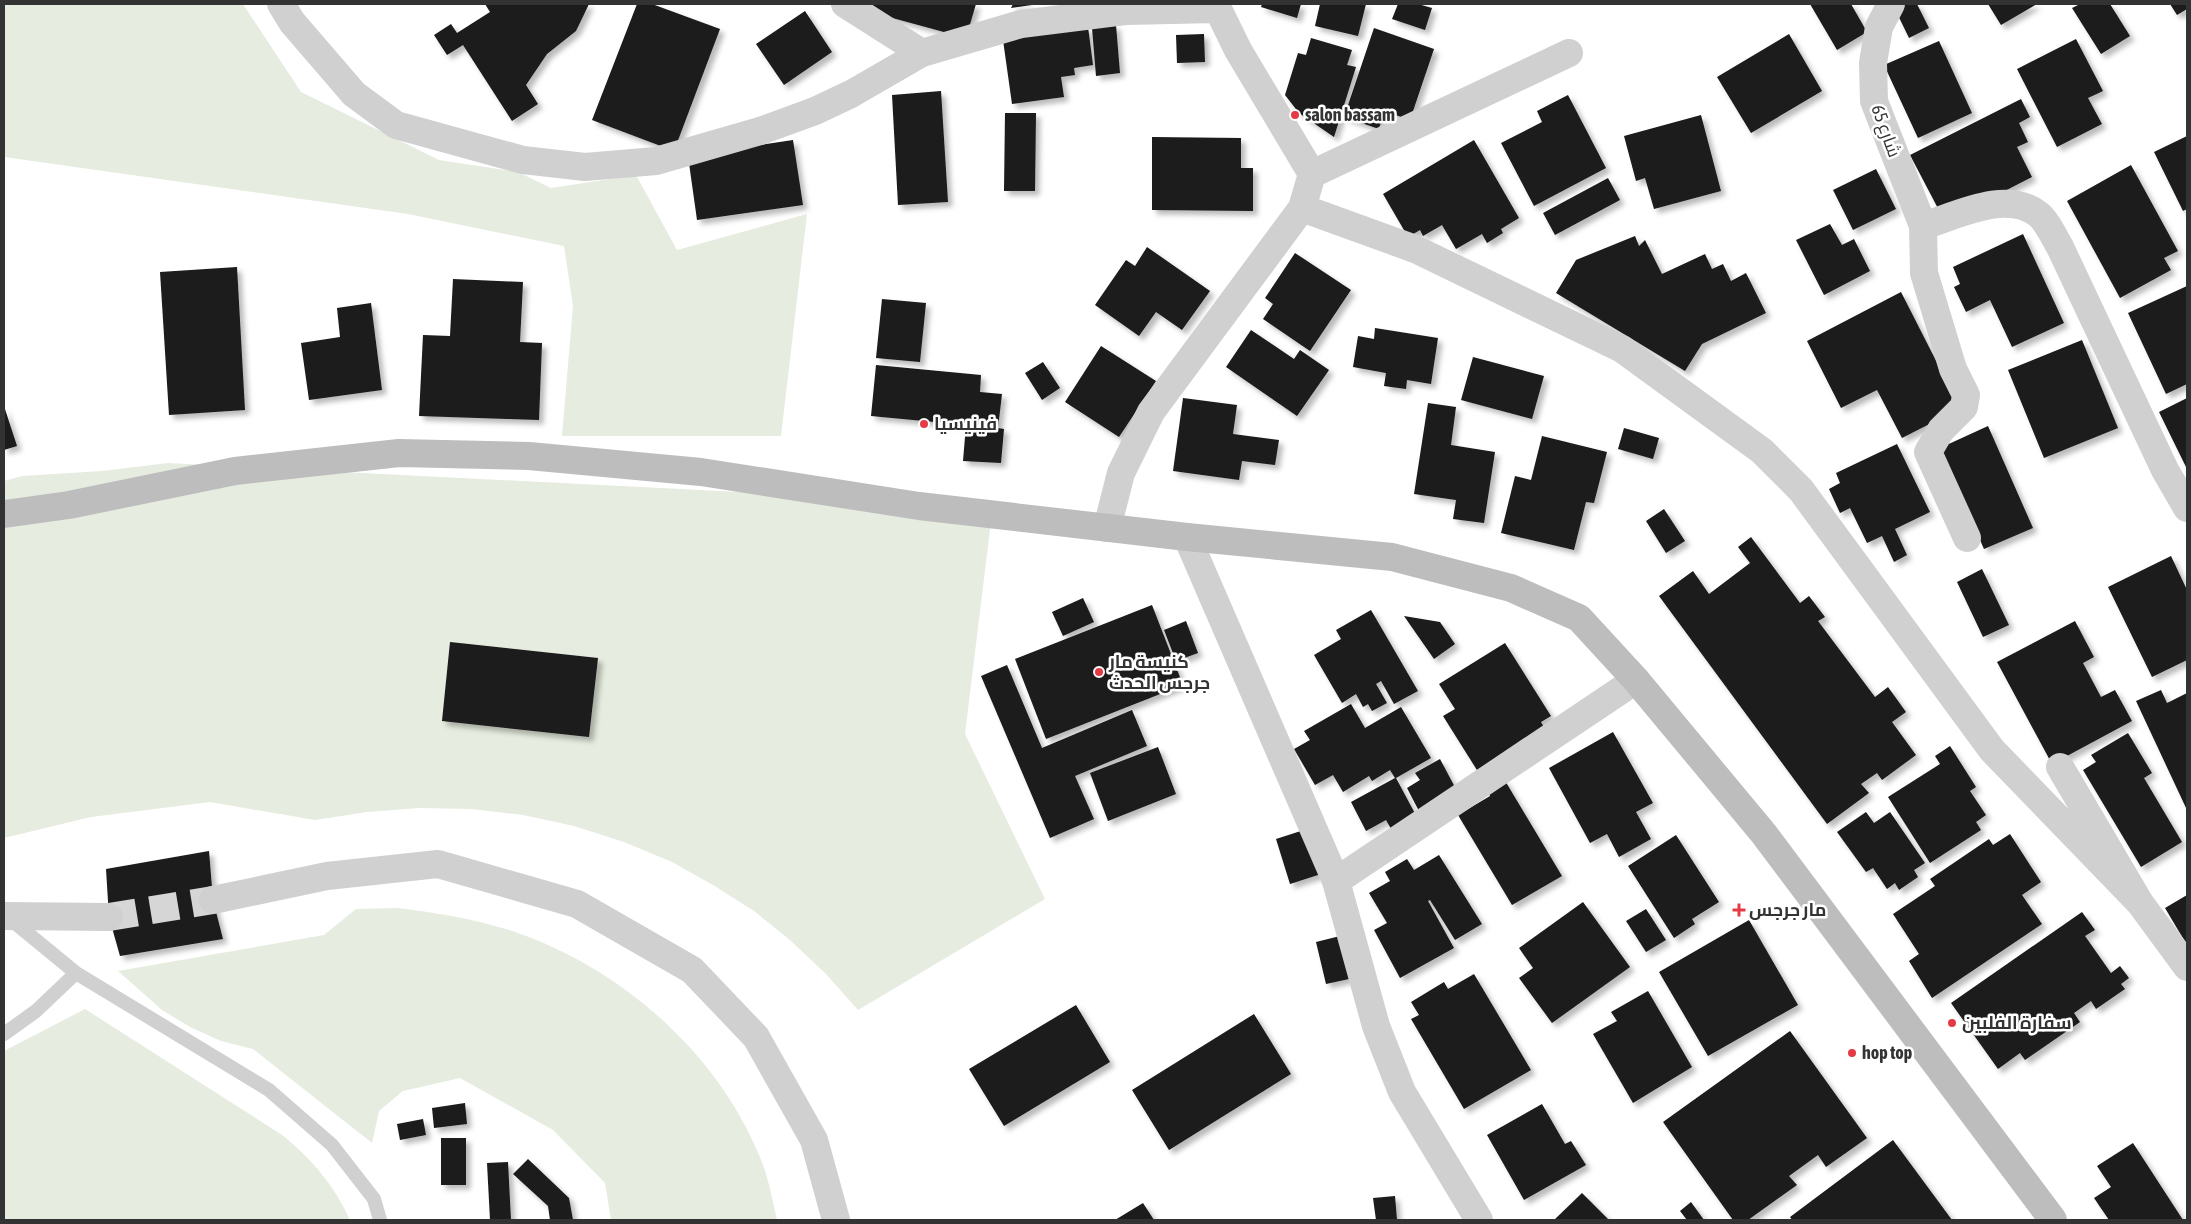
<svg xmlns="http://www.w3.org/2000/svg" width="2191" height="1224" font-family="'Asap Condensed',Cairo,sans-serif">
  <defs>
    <filter id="shadow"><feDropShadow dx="4.5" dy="4.5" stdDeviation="2.5" flood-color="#0004"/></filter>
  </defs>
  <rect width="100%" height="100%" fill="#fff"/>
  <path fill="#e6ecdf" d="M4 4H243L301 92 439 160 518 172 551 188 636 175 677 250 807 214 781 436H562L573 306 564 246 408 214 4 157Z
    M168 463 993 505 965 734 1045 899 858 1010 826 974 791 941 754 911 713 885 672 862 624 842 574 826 523 815 471 809 419 808 367 812 315 820 210 802 91 817 4 838V481L22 476 102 471Z
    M397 908C437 913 476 919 515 932 620 968 716 1051 759 1155 768 1175 772 1198 777 1220H611L605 1183 553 1130 460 1078 403 1091 379 1111 372 1143 253 1049 221 1041 190 1027 162 1010 118 971 324 935 356 909Z
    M85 1009 282 1135C312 1159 334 1185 350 1220H4V1051Z"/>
  <path fill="#1a1a1a" filter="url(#shadow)" d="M485 4H589L576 31 547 54 526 85 538 104 512 121 463 45 447 55 434 35 451 24 457 33 490 12Z
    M637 4H652L720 29 674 151 592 120Z
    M865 4H976L966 38 863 10Z
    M1013 4H1032V5L1011 8Z
    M1262 4H1301L1297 18 1261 7Z
    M1320 4H1366L1358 36 1315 26Z
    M1398 4H1418L1432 8 1425 30 1392 19Z
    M1810 4H1851L1867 32 1837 50Z
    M1900 4H1917L1929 28 1909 38 1894 7Z
    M1988 4H2037L2001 25Z
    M2080 4H2110L2130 36 2101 54 2072 8Z
    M2170 4H2187V9L2177 15Z
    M805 11 832 52 784 85 756 44Z
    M1116 25 1120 73 1096 76 1092 28Z
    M1088 27 1093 65 1074 68 1075 75 1061 77 1064 97 1012 104 1003 40Z
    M1374 28 1434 49 1410 120 1384 111 1379 129 1344 117Z
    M1204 34 1205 62 1177 63 1176 35Z
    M1789 34 1822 91 1751 133 1717 77Z
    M1311 38 1352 50 1347 65 1356 67 1334 137 1299 113 1285 95 1298 53 1306 55Z
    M2076 39 2103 91 2088 98 2102 124 2057 147 2017 69Z
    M1939 41 1972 113 1918 138 1884 65Z
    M941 91 948 202 898 205 892 95Z
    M1568 95 1606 168 1534 206 1501 143 1542 122 1537 111Z
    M2021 99 2030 117 2019 123 2028 142 2017 147 2032 177 1987 200 1942 216 1910 155Z
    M1005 113H1036L1035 191H1004Z
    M1701 115 1721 191 1654 209 1645 178 1636 181 1624 136Z
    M2187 136V209L2183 211 2154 152Z
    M1152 137 1241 138V168H1253V211L1152 210Z
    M793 140 803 205 697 220 688 156Z
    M1474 140 1519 218 1501 229 1503 233 1487 243 1482 234 1456 249 1442 225 1423 236 1420 230 1408 237 1383 194Z
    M2131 165 2178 251 2164 258 2171 270 2120 298 2067 201Z
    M1876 169 1896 209 1853 230 1833 190Z
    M1608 178 1620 200 1555 235 1543 213Z
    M1830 224 1842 245 1854 239 1870 271 1824 295 1796 240Z
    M2023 234 2064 323 2012 347 1990 300 1966 312 1954 287 1960 284 1953 267Z
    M1635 236 1639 246 1645 240 1662 274 1705 254 1712 269 1723 264 1731 281 1746 273 1766 313 1702 344 1685 371 1556 293 1576 260Z
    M1147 247 1210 291 1182 330 1156 312 1139 336 1095 305 1126 260 1135 266Z
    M1295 253 1351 290 1310 351 1263 319 1273 304 1265 298Z
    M237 267 245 410 169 415 160 272Z
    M453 279 523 282 520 342 542 343 539 420 419 416 423 335 450 336Z
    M2187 286V384L2166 394 2128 313Z
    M1901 292 1956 400 1953 412 1902 438 1877 390 1841 408 1807 341Z
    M882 299 926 303 920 362 876 358Z
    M371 303 382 390 309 400 301 343 340 337 337 308Z
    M1375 328 1438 338 1431 384 1407 380 1406 389 1384 386 1386 373 1353 367 1358 336 1374 339Z
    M1251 330 1294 359 1300 350 1329 370 1297 416 1226 367Z
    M2082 340 2118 428 2044 458 2008 370Z
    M1101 346 1156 381 1119 437 1065 402Z
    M1473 357 1544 376 1532 419 1461 400Z
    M1043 362 1060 388 1042 400 1025 373Z
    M876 365 981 375 980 392 1002 394 998 428 1004 429 1001 463 963 461 966 425 871 416Z
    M1183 398 1237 405 1233 434 1279 440 1275 465 1242 461 1239 480 1173 471Z
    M2187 398V469L2159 412Z
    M1428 403 1456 407 1451 445 1495 452 1484 523 1453 519 1456 500 1414 494Z
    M4 406 17 446 4 450Z
    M1988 426 2033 528 1984 549 1940 448Z
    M1624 428 1659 438 1653 459 1618 449Z
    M1542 436 1607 452 1594 503 1586 502 1574 550 1501 533 1515 476 1531 480Z
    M1897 444 1930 512 1895 529 1907 555 1894 562 1882 536 1867 543 1850 508 1840 513 1829 489 1840 483 1836 473Z
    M1664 509 1685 541 1666 553 1646 521Z
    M1751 537 1800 603 1809 596 1825 617 1818 621 1875 697 1888 687 1906 712 1892 722 1916 755 1882 780 1877 773 1861 784 1869 793 1827 824 1659 596 1693 571 1709 594 1750 563 1738 547Z
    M2171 556 2187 590V660L2152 677 2108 587Z
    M1982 569 2009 625 1983 637 1957 582Z
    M1083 598 1094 622 1063 636 1052 612Z
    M1152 605 1183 685 1046 739 1015 659Z
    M1371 610 1418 691 1394 704 1381 681 1376 684 1387 703 1372 711 1368 704 1363 707 1356 694 1342 703 1314 655 1341 639 1336 630Z
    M1404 616 1440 622 1455 644 1434 659Z
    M1186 621 1198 653 1176 661 1164 630Z
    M2075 621 2094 657 2083 663 2101 697 2115 690 2132 721 2052 764 1997 662Z
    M450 642 598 658 589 737 442 721Z
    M1505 643 1551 716 1541 722 1545 729 1482 778 1443 716 1455 709 1439 684Z
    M1007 665 1042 748 1132 710 1147 746 1075 776 1094 819 1050 838 981 676Z
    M2161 690 2167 703 2187 693V810L2136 701Z
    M1351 704 1365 728 1401 707 1431 758 1396 778 1419 821 1394 834 1386 820 1366 831 1351 802 1395 778 1390 770 1372 781 1369 776 1343 792 1333 775 1315 785 1294 749 1310 740 1304 731Z
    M1613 732 1653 803 1636 812 1651 839 1619 857 1607 834 1590 843 1549 768Z
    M2128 733 2152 773 2144 778 2182 842 2141 867 2083 770 2096 762 2091 755Z
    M1950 746 1976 787 1970 791 1986 815 1976 822 1981 830 1930 863 1888 797 1940 764 1935 756Z
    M1158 747 1176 794 1108 821 1090 773Z
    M1440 759 1457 791 1419 811 1407 788 1420 780 1415 773Z
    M1504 779 1562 876 1512 905 1458 815 1490 796 1487 789Z
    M1866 812 1874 823 1890 812 1925 863 1914 870 1918 877 1899 890 1895 883 1887 889 1873 868 1866 872 1837 832Z
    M1307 829 1321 874 1290 884 1276 839Z
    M2010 834 2041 882 2022 895 2042 924 1932 998 1909 961 1919 954 1893 914 1935 886 1930 879 1989 839 1993 845Z
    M1676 835 1719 902 1692 919 1695 924 1674 938 1628 866Z
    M209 851 213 900 223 939 120 956 109 917 106 869Z
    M1439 855 1482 924 1455 940 1430 900 1428 901 1454 948 1400 978 1374 930 1387 923 1369 893 1390 881 1385 872 1407 859 1414 870Z
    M2187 895V945L2165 908Z
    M1583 902 1630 967 1552 1023 1519 978 1533 968 1519 948Z
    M1646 909 1666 940 1646 952 1626 921Z
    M2082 912 2095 930 2085 936 2111 973 2120 966 2129 978 2121 984 2125 989 2096 1009 2091 1001 2074 1013 2080 1022 2025 1060 2020 1053 1998 1069 1951 1003Z
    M1749 920 1798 1005 1708 1056 1659 972Z
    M1340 936 1349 979 1326 984 1316 942Z
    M1474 974 1531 1070 1464 1109 1411 1019 1419 1015 1411 1002 1444 982 1448 989Z
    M1648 991 1692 1067 1633 1103 1593 1034 1617 1021 1611 1012Z
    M1076 1005 1110 1062 1004 1126 969 1069Z
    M1254 1014 1291 1074 1169 1150 1132 1090Z
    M1790 1031 1867 1138 1826 1167 1818 1155 1789 1176 1797 1185 1748 1220H1733L1663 1122Z
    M465 1103 467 1124 434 1128 432 1108Z
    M1542 1104 1565 1144 1571 1141 1586 1165 1524 1200 1487 1135Z
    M423 1119 426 1135 400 1140 397 1124Z
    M441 1138H466V1185H441Z
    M1893 1140 1952 1220H1792L1790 1217Z
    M2133 1143 2183 1220H2109L2094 1198 2111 1187 2097 1166Z
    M528 1159 569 1198 573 1220H550L548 1206 513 1174Z
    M508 1162 511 1220H490L487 1163Z
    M1582 1193 1609 1220H1554Z
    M1395 1196 1397 1220H1376L1373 1198Z
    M1691 1202 1704 1220H1687L1680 1211Z
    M1143 1203 1154 1220H1115Z"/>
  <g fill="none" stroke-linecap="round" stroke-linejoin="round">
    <path stroke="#d6d6d6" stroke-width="28" stroke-dasharray="28 14" stroke-linecap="butt" d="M109 917 213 900"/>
    <path stroke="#d0d0d0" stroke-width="14" d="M9 918 76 973 269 1090 332 1145 374 1199 380 1220
      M4 1034 36 1011 76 973"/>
    <path stroke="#d0d0d0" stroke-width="28" d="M281 4 292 22 354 94 396 125 523 160 585 167 656 161 760 131 815 111 851 94 922 53
      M845 4 922 53 1021 24 1125 11 1218 9
      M1891 4 1879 27 1873 63 1874 101 1923 226 1924 273 1953 369 1966 395 1964 407 1941 430 1928 452 1967 538
      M1312 174 1569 53
      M1302 208 1415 249 1622 349 1762 451 1801 490 1992 750 2140 903
      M1923 226C1956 216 2006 189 2038 214 2047 221 2054 237 2060 247L2165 470 2187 508
      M1107 528 1121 473 1151 412 1302 208 1312 174 1238 50 1218 9
      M2060 767 2140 903 2187 967
      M1336 881 1636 680
      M213 900 327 876 438 864 577 904 692 970 756 1037 814 1140 836 1220
      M4 916 109 917"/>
    <path stroke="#d0d0d0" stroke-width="28" d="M1187 537 1336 881 1376 1026 1402 1092 1479 1220"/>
    <path stroke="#bdbdbd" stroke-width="28" d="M4 514 69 505 235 471 399 453 529 456 701 472 919 506 1187 537 1392 557 1511 588 1579 618 1636 680 1764 834 2053 1220"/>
  </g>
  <g fill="#e63946" stroke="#fff" stroke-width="2">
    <circle cx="1295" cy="115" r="5"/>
    <circle cx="924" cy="424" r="5"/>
    <circle cx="1099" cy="672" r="5"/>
    <path d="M1736.5 902.5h5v5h5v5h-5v5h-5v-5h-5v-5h5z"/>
    <circle cx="1952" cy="1023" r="5"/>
    <circle cx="1852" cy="1053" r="5"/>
  </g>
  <g text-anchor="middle" stroke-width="5" stroke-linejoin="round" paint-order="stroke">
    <g font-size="18" font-weight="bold" fill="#333" stroke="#fff" text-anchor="start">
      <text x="1305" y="121">salon bassam</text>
      <text x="934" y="430">فينيسيا</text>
      <text x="1109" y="668">كنيسة مار<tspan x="1109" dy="21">جرجس الحدث</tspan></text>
      <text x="1749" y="916">مار جرجس</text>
      <text x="1962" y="1029">سفارة الفلبين</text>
      <text x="1862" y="1059">hop top</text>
    </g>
    <g font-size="18" fill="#333" stroke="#fff">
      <text transform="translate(1886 131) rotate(70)" y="6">شارع 65</text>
    </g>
  </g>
  <rect width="2191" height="1224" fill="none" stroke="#333333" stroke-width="10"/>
</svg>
